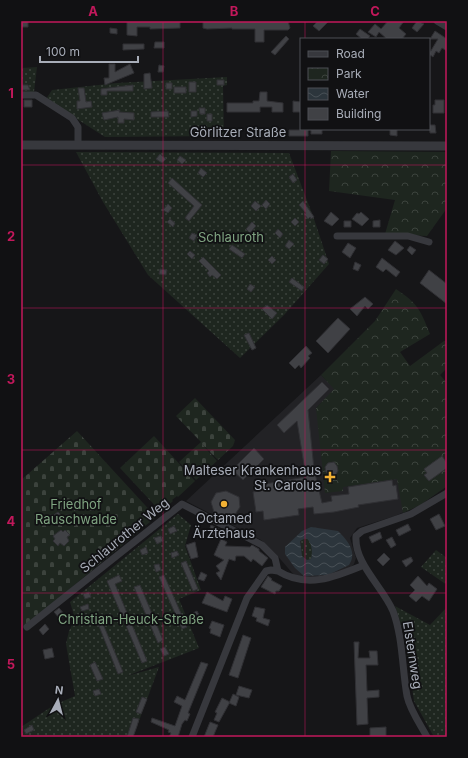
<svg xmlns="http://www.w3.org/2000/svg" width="468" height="758" font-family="Inter,sans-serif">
  <defs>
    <pattern id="grass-dots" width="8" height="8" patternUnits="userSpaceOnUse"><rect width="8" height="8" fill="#1e261f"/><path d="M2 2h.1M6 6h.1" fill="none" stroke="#3c433d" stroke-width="1.8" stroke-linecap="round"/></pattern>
    <pattern id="cemetery-stones" width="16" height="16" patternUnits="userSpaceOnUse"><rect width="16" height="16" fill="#1e261f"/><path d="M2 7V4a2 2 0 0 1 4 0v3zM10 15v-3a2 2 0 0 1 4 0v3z" fill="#3c433d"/></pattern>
    <pattern id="park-crowns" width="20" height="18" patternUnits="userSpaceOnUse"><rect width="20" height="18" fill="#1e261f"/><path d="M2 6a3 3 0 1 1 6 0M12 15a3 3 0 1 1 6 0" fill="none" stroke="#3c433d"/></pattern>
    <pattern id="water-waves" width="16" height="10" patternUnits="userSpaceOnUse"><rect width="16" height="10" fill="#2c353c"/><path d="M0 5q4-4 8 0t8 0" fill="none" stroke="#485056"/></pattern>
  </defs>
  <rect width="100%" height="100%" fill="#161618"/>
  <path fill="#222225" d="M321 375 335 389 316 408 447 486 420 505 395 516 357 528 350 538 356 558 354 564 349 569 328 576 305 578 294 575 275 553 261 540 186 501Z"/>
  <path fill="url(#grass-dots)" d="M37 67 34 92 21 93V68Z
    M227 77V85L223 86 224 136 105 137 46 99 52 90 117 83Z
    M76 152 289 153 313 216 329 264 284 315 240 358 148 275 103 202Z
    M178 514 191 525 185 546 201 590 179 599 199 648 127 676 159 667 133 737H21V727L54 705 75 696 66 644 69 631 75 619 70 602Z
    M307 538C312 542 313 552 311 559L307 560 302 556 301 539Z
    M436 550 447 558V585L421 567Z
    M395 606 430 625 447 607V737H434L414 701 404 633Z"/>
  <path fill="url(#cemetery-stones)" d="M195 398 235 440 233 446 218 460 201 443 217 461 196 480 179 462 201 442 176 416Z
    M77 431 156 517 24 627 21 623V480Z
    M154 436 195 481 178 497 177 496 172 500 173 501 161 512 120 468Z"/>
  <path fill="url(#park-crowns)" d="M331 151 447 152V208L427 236 385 234 395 200 329 191Z
    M396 289C418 304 420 309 430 334L400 352 410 366 444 341H447V368L440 375 447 383V486L420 505 403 513 397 479 343 487V491L325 493 316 408 334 389 321 375 375 321Z"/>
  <path fill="url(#water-waves)" fill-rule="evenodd" d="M311 527 338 531C347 540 358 552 349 565L328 575 304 576 295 568 285 554V547L302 531ZM306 538C312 542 313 552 311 559L307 560 302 556 300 541Z"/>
  <path fill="#404145" stroke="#303034" d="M21 21H28V27H21Z
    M127 21H180V28L150 29V27H137V36L127 35Z
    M203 21H288L290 28 288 30H264V42H255V29H232V28L207 29 203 28Z
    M318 21H329L319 31 313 26Z
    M388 21H404L399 28 406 34 402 39H387L379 32 376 37 368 32 375 24 381 29Z
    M417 21 424 24 417 32 412 28Z
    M110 28 117 29V34L110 33Z
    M360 29 370 36 367 39H362L356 34Z
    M435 31 447 39V51L442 48 439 53 436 51 433 57 429 54 438 39H430Z
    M286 36 289 39 275 55 271 52Z
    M155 42H164V48H154Z
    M123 44H144V49L123 50Z
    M109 64H115V72L130 64 134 73 105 85 104 78H109Z
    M159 65 164 66 163 72H158Z
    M150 73 152 88 144 89V74Z
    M217 80H224V85H217Z
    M189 82H196V92H189Z
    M166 83H172V89H166Z
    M21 85H28L30 90H21Z
    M133 85V91H107V95H101V89Z
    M174 87H186V93H174Z
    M78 88H84L86 102 91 101 92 107 77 109V101H80Z
    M260 92H267V101L283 103V112H272V107H260V112H227V103H253V101H259Z
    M24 100H32V107H24Z
    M435 100H444V113H433V105H435Z
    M293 101 301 102V112H293Z
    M199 108H205V114H200Z
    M120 110 119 112 134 113V120L124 119V123H118V117L104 120 102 113Z
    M168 111 169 117H151V112Z
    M191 111H197V116L191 117Z
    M207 114H212V121H207Z
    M429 125H435L436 133H430Z
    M269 129H274V135H269Z
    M311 129H322V134H311Z
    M390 129H397V136L390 135Z
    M289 130H308V136H289Z
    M160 154 166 159 162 163 156 159Z
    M180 156 186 160 182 164 177 160Z
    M201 168 207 173 203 177 198 173Z
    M293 174 297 180 293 183 289 177Z
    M172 178 202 205 189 221 185 218 194 206 168 183Z
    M266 200 270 204 266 209 262 205Z
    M255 201 261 206 256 211 251 206Z
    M303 201 314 217 311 219 310 217 308 219 304 214 306 213 299 205Z
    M168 204 172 208 168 213 163 210Z
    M331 212 339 219 332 226 324 221Z
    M361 212 369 219 362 226 352 219 357 213 359 214Z
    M295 218 299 222 295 226 291 222Z
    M170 219 175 223 173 227 167 222Z
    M380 220V227H373V221Z
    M344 221H351V227H344Z
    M252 222 256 226 250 233 246 229Z
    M278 229 283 234 280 238 275 233Z
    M192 233 197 235 194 241 189 238Z
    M289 240 294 244 289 249 285 246Z
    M395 241 404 248 396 255 388 250Z
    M348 243 356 248 350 258 342 252Z
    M232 245 245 254 242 258 229 249Z
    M410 246 416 250 412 255 407 250Z
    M190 251 195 255 192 259 187 254Z
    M323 255 328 259 324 264 319 260Z
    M272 256 276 260 272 264 268 260Z
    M203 257 221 275 217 279 212 275 210 277 207 273 209 271 199 261Z
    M382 258 400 272 396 277 386 269 383 272 376 267Z
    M355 262 361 265 358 271 353 269Z
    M160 269 167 270 166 275 159 274Z
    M429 270 447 284V304L420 283Z
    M292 278 304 287 302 291 289 282Z
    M250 284 255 287 251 292 247 289Z
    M365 297 373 304 368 309 365 306 357 316 350 309Z
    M267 305 277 313 272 319 262 309Z
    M338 318 350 329 328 353 316 341Z
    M249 333 256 348 252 350 244 335Z
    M306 346 312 353 308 356 310 358 301 368 299 365 295 369 289 363Z
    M322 382 329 389 308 410 314 469 322 503 332 501 331 496 349 494 348 487 392 480 393 486 396 485 398 499 358 505 359 507 334 512 314 514 313 507 298 509 299 515 264 520 263 511 256 512 253 492 260 491 259 485 306 477 297 421 284 433 277 425Z
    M254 448 264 459 243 480 232 470Z
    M442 456 447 463V468L429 481 424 475 427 473 424 469Z
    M334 462 337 466 338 471 333 479 326 472 325 467 328 463Z
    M226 491 239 497 240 507 234 516 225 519 214 512 211 502 216 493Z
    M58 512 61 515 54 521 51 517Z
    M439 514 445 526 436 530 430 519Z
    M408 524 411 530 399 536 396 530Z
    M211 525 225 532 221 539 227 542 225 546 250 547 252 545 259 549V551L268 558 262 566 253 559 251 562 244 556H236L235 561 229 559 221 580 216 573 220 571 216 566 224 560 214 555 221 539 211 535 213 530 210 528Z
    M174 526 177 531 170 534 168 529Z
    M61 530 63 532 65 530 70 535 67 537 69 541 64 546 60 543 58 546 53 541 55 539 53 536Z
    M380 532 382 538 372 543 369 537Z
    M161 536 163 541 157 544 154 538Z
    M392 537 396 545 391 548 386 540Z
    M195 542 198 557 191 559 186 545Z
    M146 547 148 553 142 555 140 550Z
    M177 551 179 555 172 558 171 553Z
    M384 553 390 559 383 566 377 560Z
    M411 557 413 561 406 567 402 561Z
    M186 561 198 589 193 591 181 563Z
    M159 564 161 570 156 572 154 565Z
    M201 572 207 575 204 581 198 579Z
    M119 575 122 581 115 584 147 661 142 663 107 581Z
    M164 575 187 627 182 629 159 577Z
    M268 576 272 579 271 580 282 586 279 591H276L275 594 261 587Z
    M418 576 427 586 429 583 437 589 429 601 422 596 416 602 409 596 415 590 410 585Z
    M140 585 163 640 158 643 134 587Z
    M89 592 91 597 85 599 83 594Z
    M207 592 223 601 225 596 232 599 227 612 202 603Z
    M88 604 89 609 82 611 80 607Z
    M255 607 265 609 263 618 270 620 268 626 256 621 257 618 252 616Z
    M59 608 65 615 60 619 54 612Z
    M197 611 200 617 195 619 193 613Z
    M99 616 102 623 97 626 94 618Z
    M212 621 224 625 220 637 210 633 211 629 209 628Z
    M45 624 49 629 43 635 39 630Z
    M103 624 123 672 118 674 99 626Z
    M243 635 251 638 238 678 229 675Z
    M354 642H359L358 658H370L369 651H377L378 665H366L367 691 379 690V697L367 698 368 724 357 725Z
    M165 647 169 654 164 656 160 649Z
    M52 648 54 657 45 659 43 650Z
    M95 662 103 679 97 681 90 665Z
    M201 662 208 664 188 713 190 714 187 721 185 720 182 724 178 737H169L171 733 168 732 169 730 151 722 152 718 175 726 182 706 174 702 177 696 185 700Z
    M239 686 252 690 249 698 236 695Z
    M99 689 101 694 95 696 93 691Z
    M233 694 239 697 236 706 229 703Z
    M142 697 147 699 141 714 136 712Z
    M222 698 230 702 219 722 214 720 217 713 215 712Z
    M133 718 139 719 137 726 133 737H127Z
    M210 722 218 725 215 732 213 737H204Z
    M32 725 34 730 26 734 24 730Z
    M386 727V737H370V728Z"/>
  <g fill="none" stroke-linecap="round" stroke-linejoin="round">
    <path stroke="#37383d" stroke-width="7" d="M437 21 447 27
      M21 95H36L72 118 78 127V145
      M337 236H408L429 242
      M27 627 182 504 262 545 275 558 278 571C307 589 335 577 364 565
      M192 737 247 598 266 571 271 570 278 571
      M427 737C420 724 410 710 407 696 402 668 403 638 393 611 382 586 354 563 356 536L362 531 411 514 447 493"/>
    <path stroke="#37383d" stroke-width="9" d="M21 145 447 146"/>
  </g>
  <path fill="none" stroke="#c2185b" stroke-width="1" stroke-opacity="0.55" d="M163 21V737M305 21V39M305 129V737M21 165H447M21 308H447M21 450H447M21 593H447"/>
  <g fill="#f2b134" stroke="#111113" stroke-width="1.5">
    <path d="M328 471h4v4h4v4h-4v4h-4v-4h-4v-4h4z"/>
    <circle cx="224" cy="504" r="4"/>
  </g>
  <g text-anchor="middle" stroke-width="3.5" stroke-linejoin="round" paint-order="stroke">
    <g font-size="13" fill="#a8adb8" stroke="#111113">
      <text x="238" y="137">Görlitzer Straße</text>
      <text transform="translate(124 535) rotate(-39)" y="5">Schlaurother Weg</text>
      <text transform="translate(413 655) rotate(81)" y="5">Elsternweg</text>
    </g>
    <g font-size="13" fill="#7fa381" stroke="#111113">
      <text x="231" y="242">Schlauroth</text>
      <text x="76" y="509">Friedhof<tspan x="76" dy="15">Rauschwalde</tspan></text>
      <text x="131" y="624">Christian-Heuck-Straße</text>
    </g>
    <g font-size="13" fill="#a8adb8" stroke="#111113" text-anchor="end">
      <text x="321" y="475">Malteser Krankenhaus<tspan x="321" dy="15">St. Carolus</tspan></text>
      <text x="224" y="523" text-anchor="middle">Octamed<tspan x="224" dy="15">Ärztehaus</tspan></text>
    </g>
  </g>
  <rect width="468" height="758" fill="none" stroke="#111113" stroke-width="44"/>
  <rect x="300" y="38" width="130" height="92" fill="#111113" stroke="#4d4f55"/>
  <rect x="308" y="51" width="20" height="6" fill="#37383d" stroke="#4d4f55"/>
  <text x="336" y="58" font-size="12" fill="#a8adb8">Road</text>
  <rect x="308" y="68" width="20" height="12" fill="url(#park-crowns)" stroke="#4d4f55"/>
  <text x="336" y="78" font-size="12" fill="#a8adb8">Park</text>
  <rect x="308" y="88" width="20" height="12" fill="url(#water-waves)" stroke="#4d4f55"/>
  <text x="336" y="98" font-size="12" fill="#a8adb8">Water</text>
  <rect x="308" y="108" width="20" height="12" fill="#404145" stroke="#4d4f55"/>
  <text x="336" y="118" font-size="12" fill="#a8adb8">Building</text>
  <g transform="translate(58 700) rotate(7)" stroke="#111113" stroke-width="3" paint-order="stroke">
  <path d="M0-3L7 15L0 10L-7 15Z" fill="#a8adb8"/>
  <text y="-6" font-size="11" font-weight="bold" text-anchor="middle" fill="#a8adb8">N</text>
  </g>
  <path d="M40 56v6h98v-6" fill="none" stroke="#a8adb8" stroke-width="2"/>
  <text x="46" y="56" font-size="12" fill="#a8adb8" stroke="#111113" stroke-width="3" paint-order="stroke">100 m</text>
  <rect x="22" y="22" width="424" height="714" fill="none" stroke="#c2185b" stroke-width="1.5"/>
  <g font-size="13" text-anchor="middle" font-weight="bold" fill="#c2185b">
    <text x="93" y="16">A</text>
    <text x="234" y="16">B</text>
    <text x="375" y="16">C</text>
    <text x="11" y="98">1</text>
    <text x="11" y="241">2</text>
    <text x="11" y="384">3</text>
    <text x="11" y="526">4</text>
    <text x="11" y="669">5</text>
  </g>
</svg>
